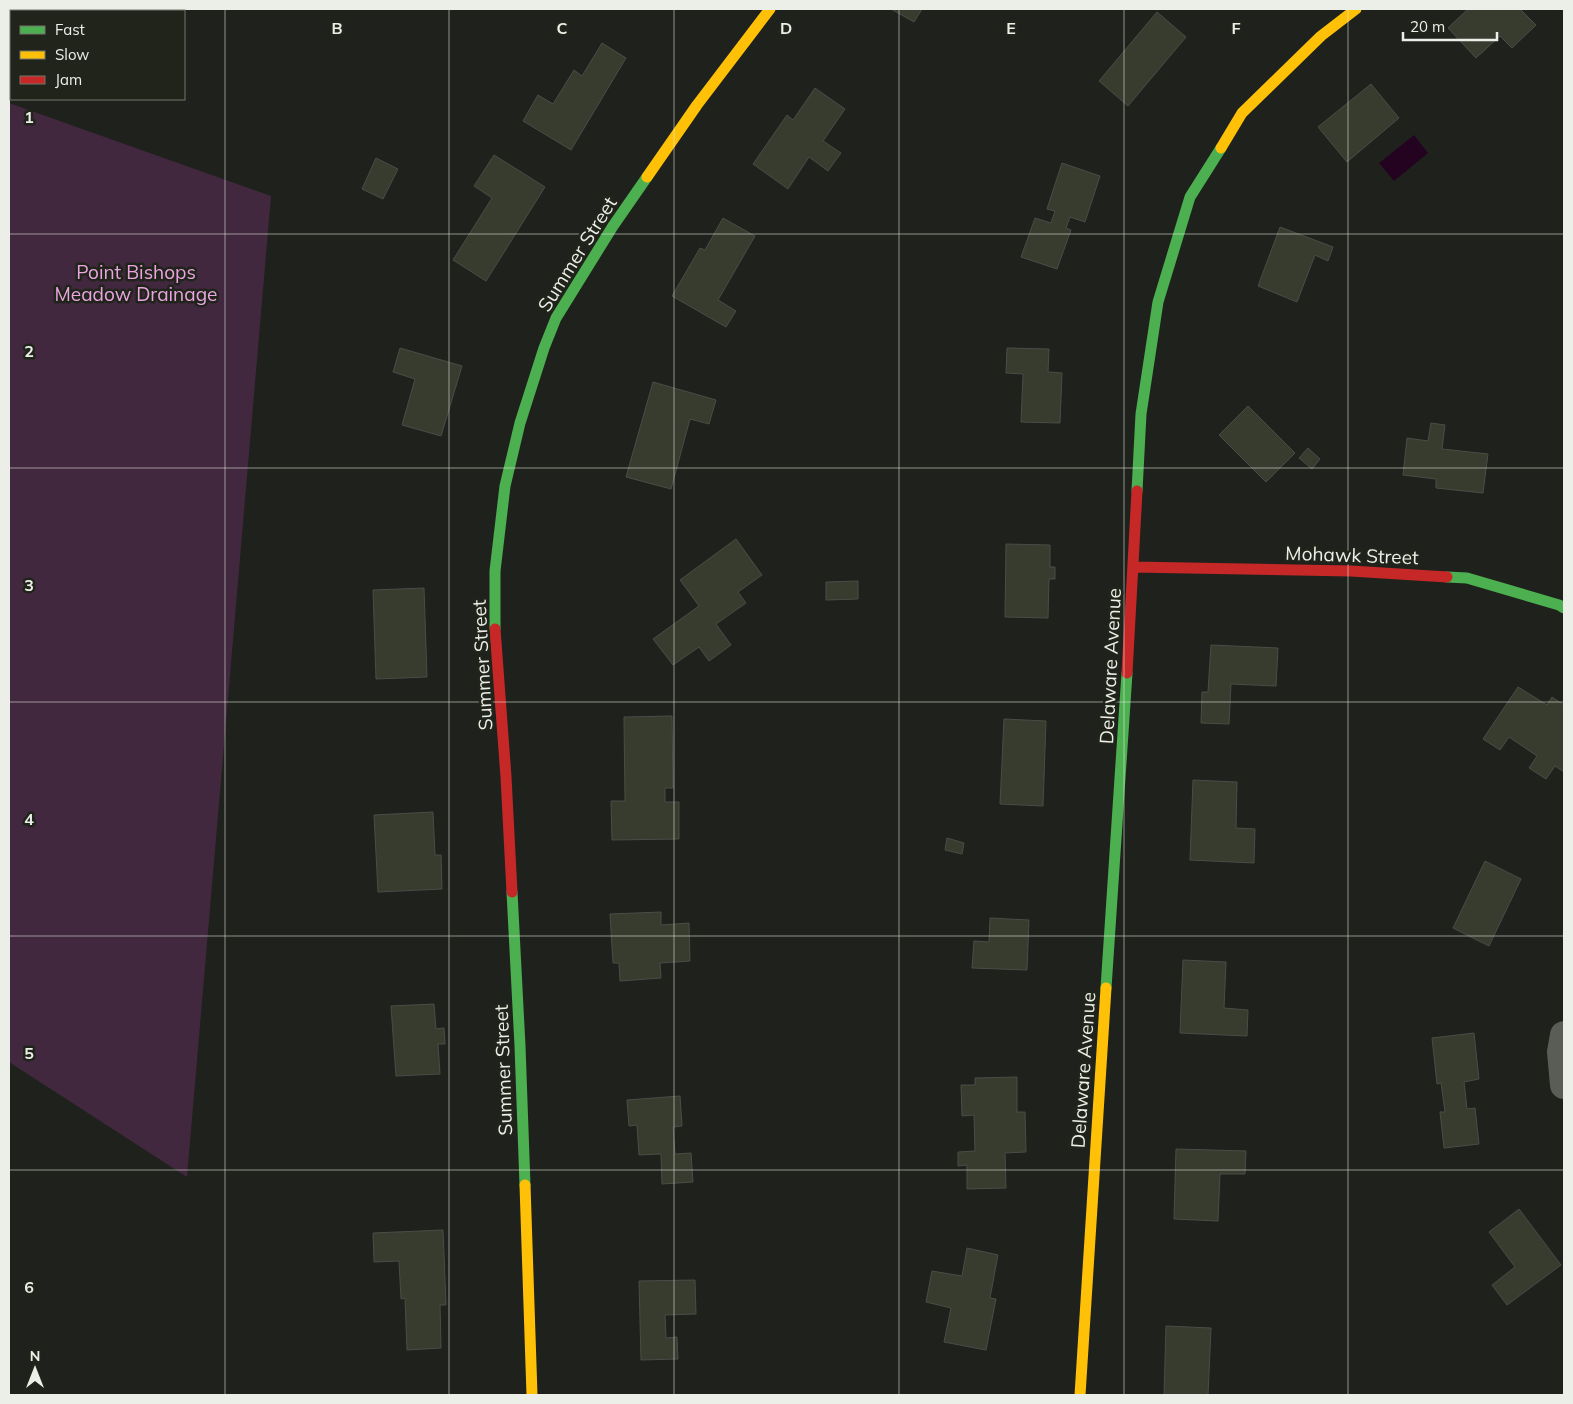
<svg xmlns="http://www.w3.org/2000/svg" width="1573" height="1404" font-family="Mulish,sans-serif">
  <rect width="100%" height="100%" fill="#1f221c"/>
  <path fill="#42283f" d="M9 103 271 196 187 1177 9 1062Z"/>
  <path fill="#240321" d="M1414 135 1428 153 1394 181 1379 163Z"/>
  <path fill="#373c2f" stroke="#4a4d47" d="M891 9H922L914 22Z
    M1468 9H1520L1536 25 1512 48 1500 36 1476 58 1448 28Z
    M1157 12 1186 37 1128 106 1099 81Z
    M602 43 626 58 571 150 523 121 538 95 553 104 574 70 582 76Z
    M1371 84 1399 118 1347 162 1318 127Z
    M815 88 845 109 823 141 841 153 828 171 809 157 788 189 753 164 787 115 793 120Z
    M494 155 545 187 486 281 453 260 492 198 474 186Z
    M376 158 398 169 383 199 362 189Z
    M1062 163 1100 176 1085 222 1070 217 1066 228 1071 230 1057 269 1021 257 1035 218 1051 223 1055 211 1047 209Z
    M723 218 755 236 718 300 736 311 726 327 672 296 700 248 705 250Z
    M1280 227 1333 247 1328 261 1315 255 1297 302 1258 286Z
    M400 348 462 366 441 436 402 425 415 379 393 372Z
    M1007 348 1049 349 1048 372 1062 373 1060 423 1021 422 1023 374 1006 373Z
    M653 382 716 400 709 424 690 419 671 489 626 477Z
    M1248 406 1295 453 1266 482 1219 435Z
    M1431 423 1445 425 1442 449 1488 454 1483 493 1436 488V479L1403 475 1407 438 1428 441Z
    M1308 448 1320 459 1312 469 1299 458Z
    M736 539 762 575 738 592 746 603 716 624 731 645 709 661 699 647 673 665 653 639 699 606 680 580Z
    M1006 544 1050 545V567H1055V579H1049L1048 618 1005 617Z
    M858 581V599L826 600V582Z
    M424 588 427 677 376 679 373 590Z
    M1211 645 1278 648 1276 686 1231 684 1229 724 1201 723 1202 692H1208Z
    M1518 687 1547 705 1552 697 1564 705V772L1555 766 1546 779 1529 768 1537 756 1509 737 1500 750 1483 739Z
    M672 716 673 788H665V802H679V839L612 840 611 801H625L624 717Z
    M1004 719 1046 721 1043 806 1000 804Z
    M1193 780 1237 782 1236 828 1255 829 1254 863 1190 860Z
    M433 812 435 855H441L442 889 378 892 374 815Z
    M947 838 964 843 962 854 945 850Z
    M1485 861 1521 879 1489 946 1453 928Z
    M661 912V925L689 923 690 961 660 963 661 978 620 981 619 963H613L610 914Z
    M990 918 1029 920 1027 970 972 968 974 941 989 942Z
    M1183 960 1226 962 1224 1008 1248 1010 1247 1036 1180 1033Z
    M434 1004 436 1029 444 1028 445 1044H438L440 1074 396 1076 391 1006Z
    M1474 1033 1479 1079 1464 1082 1467 1109 1475 1108 1479 1144 1444 1148 1440 1112H1445L1441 1083 1437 1084 1432 1038Z
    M1017 1077V1112H1025L1026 1152 1005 1153 1006 1188 967 1189V1165L958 1166V1152L975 1151 974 1115 962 1116 961 1085H975V1078Z
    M680 1096 682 1126 673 1127 675 1154 691 1153 693 1182 662 1184 661 1154 639 1155 637 1125 629 1126 627 1100Z
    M1176 1149 1246 1151 1245 1174H1220L1218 1221 1174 1219Z
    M1519 1209 1561 1265 1507 1305 1492 1285 1515 1267 1489 1232Z
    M443 1230 446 1305H440L441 1348 407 1350 405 1298 401 1299 399 1261 374 1262 373 1233Z
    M967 1248 998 1255 990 1298 996 1299 986 1350 944 1342 951 1308 926 1302 932 1271 962 1276Z
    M695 1280 696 1314 665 1315 666 1338 677 1337 678 1359 641 1360 639 1281Z
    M1166 1326 1211 1328 1208 1395H1164Z"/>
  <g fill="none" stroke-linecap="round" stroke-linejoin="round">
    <path stroke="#5a5d55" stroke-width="28" d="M1564 1035 1561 1052 1564 1085"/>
    <path stroke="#4caf50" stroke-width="11" d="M1137 491 1141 414 1158 302 1190 197 1221 148
      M1447 577 1467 578 1559 605 1564 608
      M495 629V571L505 486 520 423 544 348 556 318 613 226 647 177
      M512 892 520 1046 525 1185
      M1106 988 1127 673"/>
    <path stroke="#ffc107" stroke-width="11" d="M1221 148 1242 113 1321 36 1356 9
      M647 177 697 105 770 9
      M525 1185 532 1395
      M1080 1395 1106 988"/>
    <path stroke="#c62828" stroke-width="11" d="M1133 567 1351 571 1447 577
      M495 629 506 777 512 892
      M1127 673 1137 491"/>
  </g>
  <path fill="none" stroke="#ecefe8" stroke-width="1" stroke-opacity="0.55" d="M225 9V1395M449 9V1395M674 9V1395M899 9V1395M1124 9V1395M1348 9V1395M9 234H1564M9 468H1564M9 702H1564M9 936H1564M9 1170H1564"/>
  <g text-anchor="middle" stroke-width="5" stroke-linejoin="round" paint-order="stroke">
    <g font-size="19" fill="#ecefe8" stroke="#20241a">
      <text transform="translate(577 254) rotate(-58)" y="7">Summer Street</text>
      <text transform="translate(1352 555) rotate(2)" y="7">Mohawk Street</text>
      <text transform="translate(482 665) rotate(-93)" y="7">Summer Street</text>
      <text transform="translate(1110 666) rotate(-87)" y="7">Delaware Avenue</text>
      <text transform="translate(503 1070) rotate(-92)" y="7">Summer Street</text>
      <text transform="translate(1083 1070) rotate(-86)" y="7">Delaware Avenue</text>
    </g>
    <g font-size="19" fill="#eaa5e1" stroke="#20241a">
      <text x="136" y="279">Point Bishops<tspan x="136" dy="22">Meadow Drainage</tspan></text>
    </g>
  </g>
  <g font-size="16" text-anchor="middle" font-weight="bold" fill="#ecefe8" stroke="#20241a" stroke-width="5" stroke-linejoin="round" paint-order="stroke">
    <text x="337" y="34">B</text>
    <text x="562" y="34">C</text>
    <text x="786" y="34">D</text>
    <text x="1011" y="34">E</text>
    <text x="1236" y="34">F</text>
    <text x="29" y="123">1</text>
    <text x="29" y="357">2</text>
    <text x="29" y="591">3</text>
    <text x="29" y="825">4</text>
    <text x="29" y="1059">5</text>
    <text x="29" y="1293">6</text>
  </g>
  <rect width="1573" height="1404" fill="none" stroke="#ecefe8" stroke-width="20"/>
  <rect x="10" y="10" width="175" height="90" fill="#20241a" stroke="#72756c"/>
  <rect x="20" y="26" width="25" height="8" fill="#4caf50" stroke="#72756c"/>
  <text x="55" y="35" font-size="15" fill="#ecefe8">Fast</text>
  <rect x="20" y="51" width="25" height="8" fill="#ffc107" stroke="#72756c"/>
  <text x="55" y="60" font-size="15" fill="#ecefe8">Slow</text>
  <rect x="20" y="76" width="25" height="8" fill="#c62828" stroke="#72756c"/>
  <text x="55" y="85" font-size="15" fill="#ecefe8">Jam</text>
  <g transform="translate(35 1369)" stroke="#20241a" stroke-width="4" paint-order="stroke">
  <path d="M0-4L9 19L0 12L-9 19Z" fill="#ecefe8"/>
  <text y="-8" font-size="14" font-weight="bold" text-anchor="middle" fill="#ecefe8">N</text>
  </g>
  <path d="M1403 32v8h94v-8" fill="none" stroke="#ecefe8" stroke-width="2.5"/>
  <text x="1410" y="32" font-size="15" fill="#ecefe8" stroke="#20241a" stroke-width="4" paint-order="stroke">20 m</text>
</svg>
